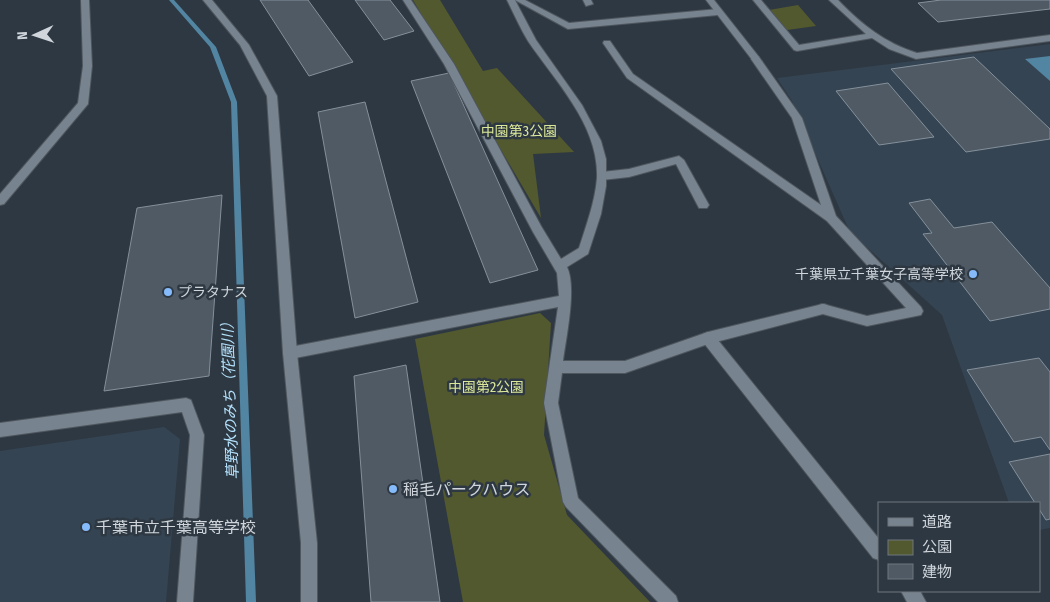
<svg xmlns="http://www.w3.org/2000/svg" width="1050" height="602" font-family="'Fira Sans Condensed','Noto Sans JP',sans-serif">
  <rect width="100%" height="100%" fill="#2e3842"/>
  <path fill="#354452" d="M1050 44V528L1039 530V503H1009L942 315 850 232 792 101 777 78Z
    M164 427 180 439 166 602H0V451Z"/>
  <path fill="#53592e" d="M413 0H440L483 71 497 68 574 152 533 154 541 218Z
    M798 5 816 26 787 30 769 10Z
    M540 313 551 323 544 435 567 515 650 602H463L415 339Z"/>
  <path fill="#5285a2" d="M1050 56V81L1025 59Z"/>
  <g fill="none" stroke-linecap="round" stroke-linejoin="round">
    <path fill="#5285a2" fill-rule="evenodd" d="M169 0H174L216 47 237 102 256 602H246L231 102 210 47Z"/>
  </g>
  <path fill="#4f5a64" stroke="#84909b" d="M260 0H308L353 62 309 76Z
    M355 0H390L414 31 384 40Z
    M941 0H1050V9L938 22 918 3Z
    M974 57 1050 129V139L966 152 891 69Z
    M449 73 538 270 490 283 411 81Z
    M888 83 934 137 879 145 836 91Z
    M365 102 418 302 355 318 318 112Z
    M222 195 209 376 104 391 137 208Z
    M930 199 954 228 992 222 1050 288V309L990 321 923 234 932 233 909 203Z
    M1039 358 1050 372V450L1041 437 1014 442 967 370Z
    M406 365 440 602H371L354 376Z
    M1050 454V519L1046 520 1039 509V503H1035L1009 462Z"/>
  <g fill="none" stroke-linecap="round" stroke-linejoin="round">
    <g stroke="#4e565e" stroke-width="2">
      <path id="lane" d="M515 0H525L569 23 718 9 722 12 718 15 568 29Z
        M753 0H761L799 45 866 34 829 0H838C861 24 885 43 917 53L1050 35V41L916 59 889 49 872 38 797 51 794 50Z
        M604 41H610L633 74 821 205 792 118 751 59 756 56 759 57 802 118 836 216 921 307 923 311 921 315 867 326 819 313 817 309 819 305 823 304 867 316 906 308 827 221 627 78 603 43Z
        M679 156 684 160 709 205 707 208H699L676 164 629 177 602 180 597 176 602 172 629 169Z
        M708 332 713 334 879 539V560L873 558 703 342 701 338 703 334Z
        M901 591H920L926 602H907Z"/>
    </g>
    <g stroke="#4e565e" stroke-width="2">
      <path id="street" d="M81 0H89L92 66 88 104 4 204 0 205V194L78 103 83 66Z
        M403 0H411L454 64 541 226 561 259 579 248C586 226 595 202 597 178 599 125 555 81 528 41 520 28 514 14 507 0H515L536 40 582 105 601 141 606 159V186L601 214 588 254 567 267C577 287 566 338 563 361H625L708 332 823 304 827 305 829 309 827 313 823 314 708 344 625 373H562L558 403 578 498 676 596 678 602H658L566 507 563 502 544 403 558 307 290 359 285 357 283 353 285 349 290 347 559 296 557 273 533 232 444 64Z
        M583 0H591L593 4 586 6Z
        M706 0H714L759 57V61H753Z
        M186 398 191 400 204 435 193 602H177L190 435 182 412 0 437V423Z"/>
    </g>
    <g stroke="#4e565e" stroke-width="2">
      <path id="secondary" d="M203 0H212L249 45 277 96 297 353 317 543V602H301V543L283 353 267 96 240 45Z"/>
    </g>
    <use href="#lane" fill="#77838e" fill-rule="evenodd"/>
    <use href="#street" fill="#77838e" fill-rule="evenodd"/>
    <use href="#secondary" fill="#77838e" fill-rule="evenodd"/>
  </g>
  <g fill="#85bbfb" stroke="#2e3842" stroke-width="2">
    <circle cx="973" cy="274" r="5"/>
    <circle cx="168" cy="292" r="5"/>
    <circle cx="393" cy="489" r="5"/>
    <circle cx="86" cy="527" r="5"/>
  </g>
  <g text-anchor="middle" stroke-width="5" stroke-linejoin="round" paint-order="stroke">
    <g font-size="14" fill="#dae698" stroke="#2e3842">
      <text x="519" y="136">中園第3公園</text>
      <text x="486" y="392">中園第2公園</text>
    </g>
    <g font-size="14" fill="#cfd5db" stroke="#2e3842" text-anchor="end">
      <text x="963" y="279">千葉県立千葉女子高等学校</text>
      <text x="178" y="297" text-anchor="start">プラタナス</text>
    </g>
    <g font-size="15" font-style="italic" fill="#b4e2fd" stroke="#2e3842">
      <text transform="translate(230 397) rotate(-92)" y="5">草野水のみち（花園川）</text>
    </g>
    <g font-size="16" fill="#cfd5db" stroke="#2e3842" text-anchor="start">
      <text x="403" y="495">稲毛パークハウス</text>
      <text x="96" y="533">千葉市立千葉高等学校</text>
    </g>
  </g>
  <rect x="878" y="502" width="162" height="90" fill="#2e3842" stroke="#6e777f"/>
  <rect x="888" y="518" width="25" height="8" fill="#77838e" stroke="#6e777f"/>
  <text x="922" y="527" font-size="15" fill="#cfd5db">道路</text>
  <rect x="888" y="540" width="25" height="15" fill="#53592e" stroke="#6e777f"/>
  <text x="922" y="552" font-size="15" fill="#cfd5db">公園</text>
  <rect x="888" y="564" width="25" height="15" fill="#4f5a64" stroke="#6e777f"/>
  <text x="922" y="577" font-size="15" fill="#cfd5db">建物</text>
  <g transform="translate(35 35) rotate(267)" stroke="#2e3842" stroke-width="4" paint-order="stroke">
  <path d="M0-4L9 19L0 12L-9 19Z" fill="#cfd5db"/>
  <text y="-8" font-size="14" font-weight="bold" text-anchor="middle" fill="#cfd5db">N</text>
  </g>
</svg>
